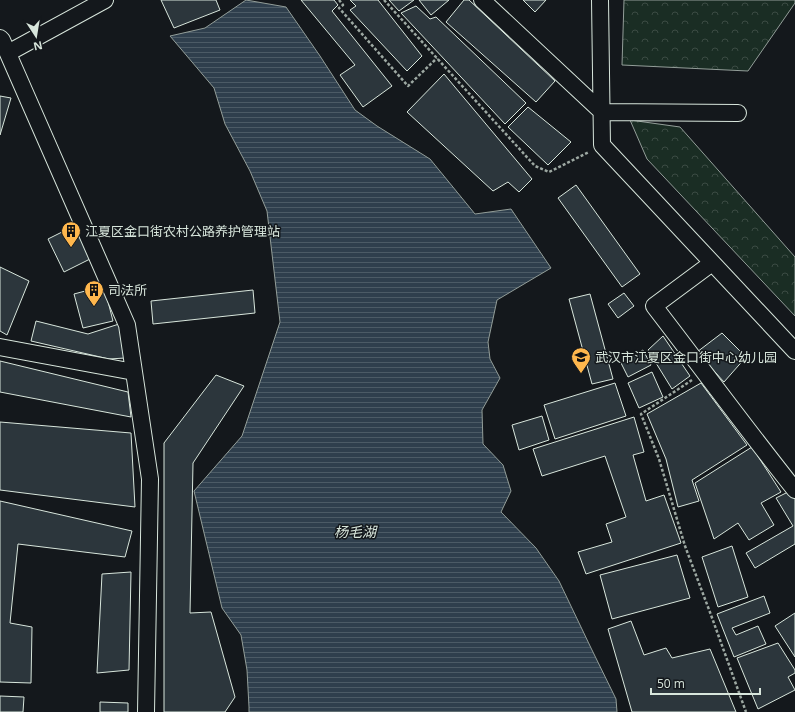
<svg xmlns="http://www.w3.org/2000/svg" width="795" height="712" font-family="'Open Sans','Noto Sans SC',sans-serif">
  <defs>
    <pattern id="forest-crowns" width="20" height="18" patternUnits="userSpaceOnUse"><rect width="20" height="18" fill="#1a2d24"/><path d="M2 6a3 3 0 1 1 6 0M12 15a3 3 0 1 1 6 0" fill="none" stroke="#3b4b43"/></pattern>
    <pattern id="water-rules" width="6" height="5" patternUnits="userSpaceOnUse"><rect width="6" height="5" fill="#2f3f4d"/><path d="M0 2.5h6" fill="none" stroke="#4c5b66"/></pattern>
  </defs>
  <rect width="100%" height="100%" fill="#14181c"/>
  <path fill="url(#forest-crowns)" stroke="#939e99" d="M624 0H795V3L748 71 622 65Z
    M630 120 680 127 795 257V316L647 159Z"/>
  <path fill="url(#water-rules)" stroke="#939e99" d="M246 0 286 7 320 56 355 110 377 126 430 159 475 214 511 209 551 268 497 300 488 342 490 359 500 378 482 410 483 444 503 465 511 491 501 512 536 548 559 581 591 648 616 699 617 712H249V707L247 670 241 635 222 608 194 491 242 436 280 322 267 211 250 171 225 124 214 88 170 36 205 28Z"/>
  <path fill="#2c363c" stroke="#d8e6dc" d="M161 0H216L220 10 174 28Z
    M301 0H334L338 5 332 11 392 86 363 107 340 75 355 65Z
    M350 0H378L422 56 407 71 350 10 356 6Z
    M389 0H414L399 11Z
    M419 0H449L431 15Z
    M464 0H469L555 81 536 102 446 22Z
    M523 0H546L535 12Z
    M416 6 430 19 436 17 526 103 505 124 401 13Z
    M444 74 532 179 519 192 508 182 493 191 407 112Z
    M0 96 11 98 0 135Z
    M528 107 571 142 548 165 508 127Z
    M576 185 640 274 622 287 558 198Z
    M78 224 94 257 64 272 48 239Z
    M0 267 29 281 7 335 0 331Z
    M104 286 113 321 83 328 74 294Z
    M253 290 255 313 153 324 151 301Z
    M624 293 634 306 618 318 608 304Z
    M590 294 613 379 592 384 569 299Z
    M36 321 88 334 119 324 125 358 109 359 31 341Z
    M722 333 746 357 724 382 697 352Z
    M663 336 690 376 672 389 648 350Z
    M643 350 651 365 628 377 621 363Z
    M0 361 128 392 131 417 0 392Z
    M652 372 663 397 639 408 628 383Z
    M216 375 244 386 193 463 190 613 211 612 235 697 225 712H164V443Z
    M615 383 626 416 555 439 544 405Z
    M701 383 747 445 692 480 699 501 678 507 666 459 647 414Z
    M542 416 549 440 519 450 512 425Z
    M634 417 644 452 633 455 646 501 664 495 681 543 586 574 578 552 612 542 606 524 626 517 605 456 542 476 533 449Z
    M0 422 131 433 135 507 0 490Z
    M752 447 781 492 761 503 774 525 749 540 738 523 714 539 695 483Z
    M790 491 795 499V544L755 568 746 553 793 526 776 498Z
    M0 501 132 531 125 557 18 544 10 623 32 627 31 683 0 682Z
    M732 546 748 597 718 607 702 557Z
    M677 555 690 598 612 619 600 575Z
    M131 572 129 670 97 673 102 574Z
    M764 596 770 613 732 628 736 635 758 626 766 644 734 657 717 614Z
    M795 613V657L775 626Z
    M631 621 644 655 666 648 672 658 710 649 736 712H632L608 629Z
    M778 643 795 670V673L788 677 795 690 758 709 737 658Z
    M0 696 24 697 23 712H0Z
    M100 702 128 703V712H100Z"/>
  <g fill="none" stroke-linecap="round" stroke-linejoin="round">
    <g stroke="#d8e6dc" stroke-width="18">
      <path id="minor" d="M482 0 602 112 738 113
        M600 0 602 145 795 351
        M0 38 2 40 127 325 150 479 146 712
        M8 53 105 0
        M712 263 654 306C701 367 747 430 795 490
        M0 347 134 372"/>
    </g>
    <path stroke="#9da8a2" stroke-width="2.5" stroke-dasharray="3 2" stroke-linecap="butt" d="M339 0 343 5 339 8 408 86 437 58
      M384 0 535 166 549 172 589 152
      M692 380 641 414 659 459 685 546 711 615 746 712"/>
    <use href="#minor" stroke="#14181c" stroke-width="16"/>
  </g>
  <defs>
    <g id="building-pin" transform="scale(1)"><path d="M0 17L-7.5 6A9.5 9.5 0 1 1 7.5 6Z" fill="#ffb74d" stroke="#14181c"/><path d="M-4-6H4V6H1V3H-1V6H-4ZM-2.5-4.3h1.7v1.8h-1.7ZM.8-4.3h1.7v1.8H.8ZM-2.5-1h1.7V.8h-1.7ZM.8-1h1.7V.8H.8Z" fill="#111"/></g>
    <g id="school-pin" transform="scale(1)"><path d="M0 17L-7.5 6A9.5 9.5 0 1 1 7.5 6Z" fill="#ffb74d" stroke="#14181c"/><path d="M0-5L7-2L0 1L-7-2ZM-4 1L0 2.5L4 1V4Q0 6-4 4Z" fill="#111"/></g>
  </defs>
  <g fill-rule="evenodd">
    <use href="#building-pin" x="71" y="231"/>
    <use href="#building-pin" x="94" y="290"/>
    <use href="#school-pin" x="581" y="357"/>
  </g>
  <g text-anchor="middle" stroke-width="3" stroke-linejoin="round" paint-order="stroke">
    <g font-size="13" fill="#d8e6dc" stroke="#14181c" text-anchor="start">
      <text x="85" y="236">江夏区金口街农村公路养护管理站</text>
      <text x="108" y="295">司法所</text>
      <text x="595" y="362">武汉市江夏区金口街中心幼儿园</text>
    </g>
    <g font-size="14" font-style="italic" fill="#d8e6dc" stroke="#14181c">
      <text x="355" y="537">杨毛湖</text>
    </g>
  </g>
  <g transform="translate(36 36) rotate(168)" stroke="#14181c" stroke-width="3" paint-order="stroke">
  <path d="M0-3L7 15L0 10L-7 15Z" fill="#d8e6dc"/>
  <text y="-6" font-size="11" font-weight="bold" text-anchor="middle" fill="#d8e6dc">N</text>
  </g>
  <path d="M651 688v6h109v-6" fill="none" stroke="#d8e6dc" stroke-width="2"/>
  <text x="657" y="688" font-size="12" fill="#d8e6dc" stroke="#14181c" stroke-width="3" paint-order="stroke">50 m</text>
</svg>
